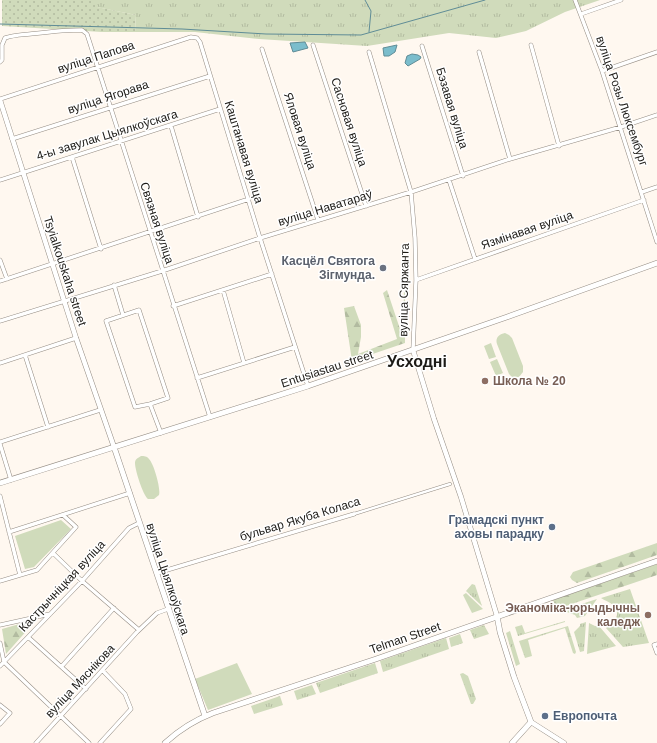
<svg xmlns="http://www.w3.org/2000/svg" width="657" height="743" font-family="Arial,sans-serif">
  <defs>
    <pattern id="grass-tufts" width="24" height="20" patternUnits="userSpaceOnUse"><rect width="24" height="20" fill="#d0dbbb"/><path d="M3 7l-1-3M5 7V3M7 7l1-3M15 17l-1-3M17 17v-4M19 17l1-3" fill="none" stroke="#b2bba0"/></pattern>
    <pattern id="forest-firs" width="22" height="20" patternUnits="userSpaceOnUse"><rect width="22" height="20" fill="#d0dbbb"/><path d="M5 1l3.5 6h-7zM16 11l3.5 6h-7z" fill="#b2bba0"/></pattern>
    <pattern id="garden-dots" width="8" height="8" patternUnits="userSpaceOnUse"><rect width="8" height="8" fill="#d0dbbb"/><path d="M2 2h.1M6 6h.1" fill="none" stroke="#b2bba0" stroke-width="1.8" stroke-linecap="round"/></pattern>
  </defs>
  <rect width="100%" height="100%" fill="#fff8f0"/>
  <path fill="url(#grass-tufts)" d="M97 0H600L565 12 526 31 496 38 449 33 367 46 259 39 195 32H135L136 15 96 7Z
    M472 584 475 585 482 606 466 591Z
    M630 589 649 643 623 647 606 628C613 625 621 615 615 607 611 602 605 601 601 598Z
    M466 593 483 609 472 613 463 595Z
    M597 599 585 616 577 618 575 615 567 612 566 609Z
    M565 621V622L518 636 515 627 522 625 525 633Z
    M586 622 584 651 580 652 574 632 580 626V624Z
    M589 623 595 626H599L616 646 587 654Z
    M484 625 489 634 474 639 470 630Z
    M568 626 576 652 575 654 573 653 565 628 528 640 532 656 525 658 519 641Z
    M510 631 520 664 516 666 506 633Z
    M460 634 463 643 451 647 449 638Z
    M446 638 449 649 383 672 380 661Z
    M375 663 378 673 320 693 316 683Z
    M463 673 468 676 476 699 473 704H471L460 674Z
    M312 685 316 694 297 700 294 691Z
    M280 696 283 705 254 714 251 706Z"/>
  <path fill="url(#forest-firs)" d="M405 239V343L352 361 344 308 354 306 361 325V337L358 354 397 339 383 293 387 290 403 338Z
    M657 543V555L577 583 572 580 570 577 573 572Z
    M657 564V575L557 609 553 600Z
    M37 619 6 654 2 629Z"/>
  <path fill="#d0dbbb" d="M505 333 509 335 512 338 523 366V372L519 377H512L509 374 497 344C495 338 499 334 505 333Z
    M491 343 496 357 489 359 484 346Z
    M497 359 503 373 496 376 490 362Z
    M141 456C144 456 147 456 149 459 154 464 161 489 159 495L154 499H148C143 495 135 470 135 463 135 459 138 458 141 456Z
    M61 520 71 529 34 567 25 569 15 536Z
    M237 663 252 694 208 710 195 679Z"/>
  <path fill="url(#garden-dots)" d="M2 0H97V7L136 15 135 32H102L2 26Z"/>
  <path fill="#7bbdcc" stroke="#5f8c96" d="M305 42 308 48 293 52 290 43Z
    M397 45 395 52 389 56H384L383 48Z
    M412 54 418 55 421 57 420 59 408 66 405 63 407 56Z"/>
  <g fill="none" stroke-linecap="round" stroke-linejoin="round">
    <path stroke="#5f8c96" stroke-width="1" d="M365 0 371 11 369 32
      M0 24 182 29 266 34 361 35 485 0"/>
    <g stroke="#958d84" stroke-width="3.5">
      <path id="pedestrian" d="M354 514 450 484"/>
    </g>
    <g stroke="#958d84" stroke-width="4.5">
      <path id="minor" d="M575 0 602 71 657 242
        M581 14 621 0
        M313 45 366 206
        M531 45 559 146
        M422 46 463 176
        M262 49 318 220
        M369 52 411 192 415 238 416 280 413 350
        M479 52 510 159
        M0 62 2 60V45L5 38C14 35 21 35 30 34 48 32 64 30 82 30L87 34 210 417
        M602 71 657 52
        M0 99 191 37 197 38 200 42 260 238 308 386
        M171 126 198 217
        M12 139 210 76
        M72 157 101 249
        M0 180 220 109
        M449 180 475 259
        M642 192 657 187
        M0 260 7 279
        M416 280 644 200
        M0 281 249 199
        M114 285 123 315
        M223 290 244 363
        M173 306 272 274
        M139 310 168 398 150 404 135 407 106 321Z
        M0 321 162 271 260 238 411 192 510 159 621 127 657 115
        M25 355 48 427
        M0 363 76 338
        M197 378 295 347
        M150 404 161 433
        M0 442 100 410
        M0 444 11 480
        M0 496 20 575
        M9 532 130 493
        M53 553 82 581 139 630
        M157 573 354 514
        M0 581 37 570 76 527 63 515
        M0 625 50 614
        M28 637 86 689
        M0 643 4 662 89 743
        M657 644 654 645 657 653
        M0 666 82 581 129 528 139 523
        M62 666 114 608
        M0 705 10 713 0 724
        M36 743 137 632 157 613 168 609
        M100 743 131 709 125 694 103 671"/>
    </g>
    <g stroke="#958d84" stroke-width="5.5">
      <path id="tertiary" d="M0 100 76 338 114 447
        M413 350 434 419 461 497 497 616
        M531 722 564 743"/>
    </g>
    <g stroke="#958d84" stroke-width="6">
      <path id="secondary" d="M114 447 205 716
        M0 483 308 386 507 317 657 263
        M497 616 500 632 514 677 531 722 512 743
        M165 743C179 730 195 720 213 713L376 659 657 561"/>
    </g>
    <use href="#pedestrian" stroke="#fff" stroke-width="2.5"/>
    <use href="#minor" stroke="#fff" stroke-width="3.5"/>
    <use href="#tertiary" stroke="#fff" stroke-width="4.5"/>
    <use href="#secondary" stroke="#fff" stroke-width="5"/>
  </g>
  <circle fill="#6b7280" stroke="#fff" stroke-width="1.5" cx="383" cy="268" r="4"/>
  <g fill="#8d6e63" stroke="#fff" stroke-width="1.5">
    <circle cx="485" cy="381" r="4"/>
    <circle cx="648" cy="615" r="4"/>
  </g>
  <g fill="#5c6f8a" stroke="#fff" stroke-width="1.5">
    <circle cx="552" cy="527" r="4"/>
    <circle cx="545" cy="716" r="4"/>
  </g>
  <g text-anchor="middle" stroke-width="3" stroke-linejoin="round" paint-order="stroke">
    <g font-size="12" fill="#1d1b17" stroke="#fff">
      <text transform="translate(96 57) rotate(-18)" y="4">вуліца Папова</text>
      <text transform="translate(108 97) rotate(-18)" y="4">вуліца Ягорава</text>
      <text transform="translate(622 101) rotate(71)" y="4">вуліца Розы Люксембург</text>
      <text transform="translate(452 108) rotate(73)" y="4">Бэзавая вуліца</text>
      <text transform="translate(349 122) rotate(72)" y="4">Сасновая вуліца</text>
      <text transform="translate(300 131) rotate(72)" y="4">Яловая вуліца</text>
      <text transform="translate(107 135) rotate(-17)" y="4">4-ы завулак Цыялкоўскага</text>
      <text transform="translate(244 152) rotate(73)" y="4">Каштанавая вуліца</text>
      <text transform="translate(325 208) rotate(-17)" y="4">вуліца Наватараў</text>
      <text transform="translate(157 223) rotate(72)" y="4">Связная вуліца</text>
      <text transform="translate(527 230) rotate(-19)" y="4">Язмінавая вуліца</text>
      <text transform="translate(65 271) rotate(72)" y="4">Tsyialkouskaha street</text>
      <text transform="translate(404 290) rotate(-89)" y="4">вуліца Сяржанта</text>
      <text transform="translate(327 369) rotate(-18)" y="4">Entusiastau street</text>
      <text transform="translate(300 519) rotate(-17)" y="4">бульвар Якуба Коласа</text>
      <text transform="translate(168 579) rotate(72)" y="4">вуліца Цыялкоўскага</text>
      <text transform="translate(62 586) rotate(-47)" y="4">Кастрычніцкая вуліца</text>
      <text transform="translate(405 638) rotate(-19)" y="4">Telman Street</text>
      <text transform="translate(80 681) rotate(-47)" y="4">вуліца Мяснікова</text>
    </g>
    <g font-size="12" font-weight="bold" fill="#5b616d" stroke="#fff" text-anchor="end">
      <text x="375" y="265">Касцёл Святога<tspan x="375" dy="14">Зігмунда.</tspan></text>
    </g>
    <g font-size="12" font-weight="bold" fill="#785e54" stroke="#fff" text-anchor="start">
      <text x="493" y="385">Школа № 20</text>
      <text x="640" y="612" text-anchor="end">Эканоміка-юрыдычны<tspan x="640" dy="14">каледж</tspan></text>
    </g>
    <g font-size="12" font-weight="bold" fill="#4e5e75" stroke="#fff" text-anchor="end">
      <text x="544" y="524">Грамадскі пункт<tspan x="544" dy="14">аховы парадку</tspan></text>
      <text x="553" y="720" text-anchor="start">Европочта</text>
    </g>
    <g font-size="16" font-weight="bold" fill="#1d1b17" stroke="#fff">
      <text x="417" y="367">Усходні</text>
    </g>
  </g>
</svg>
